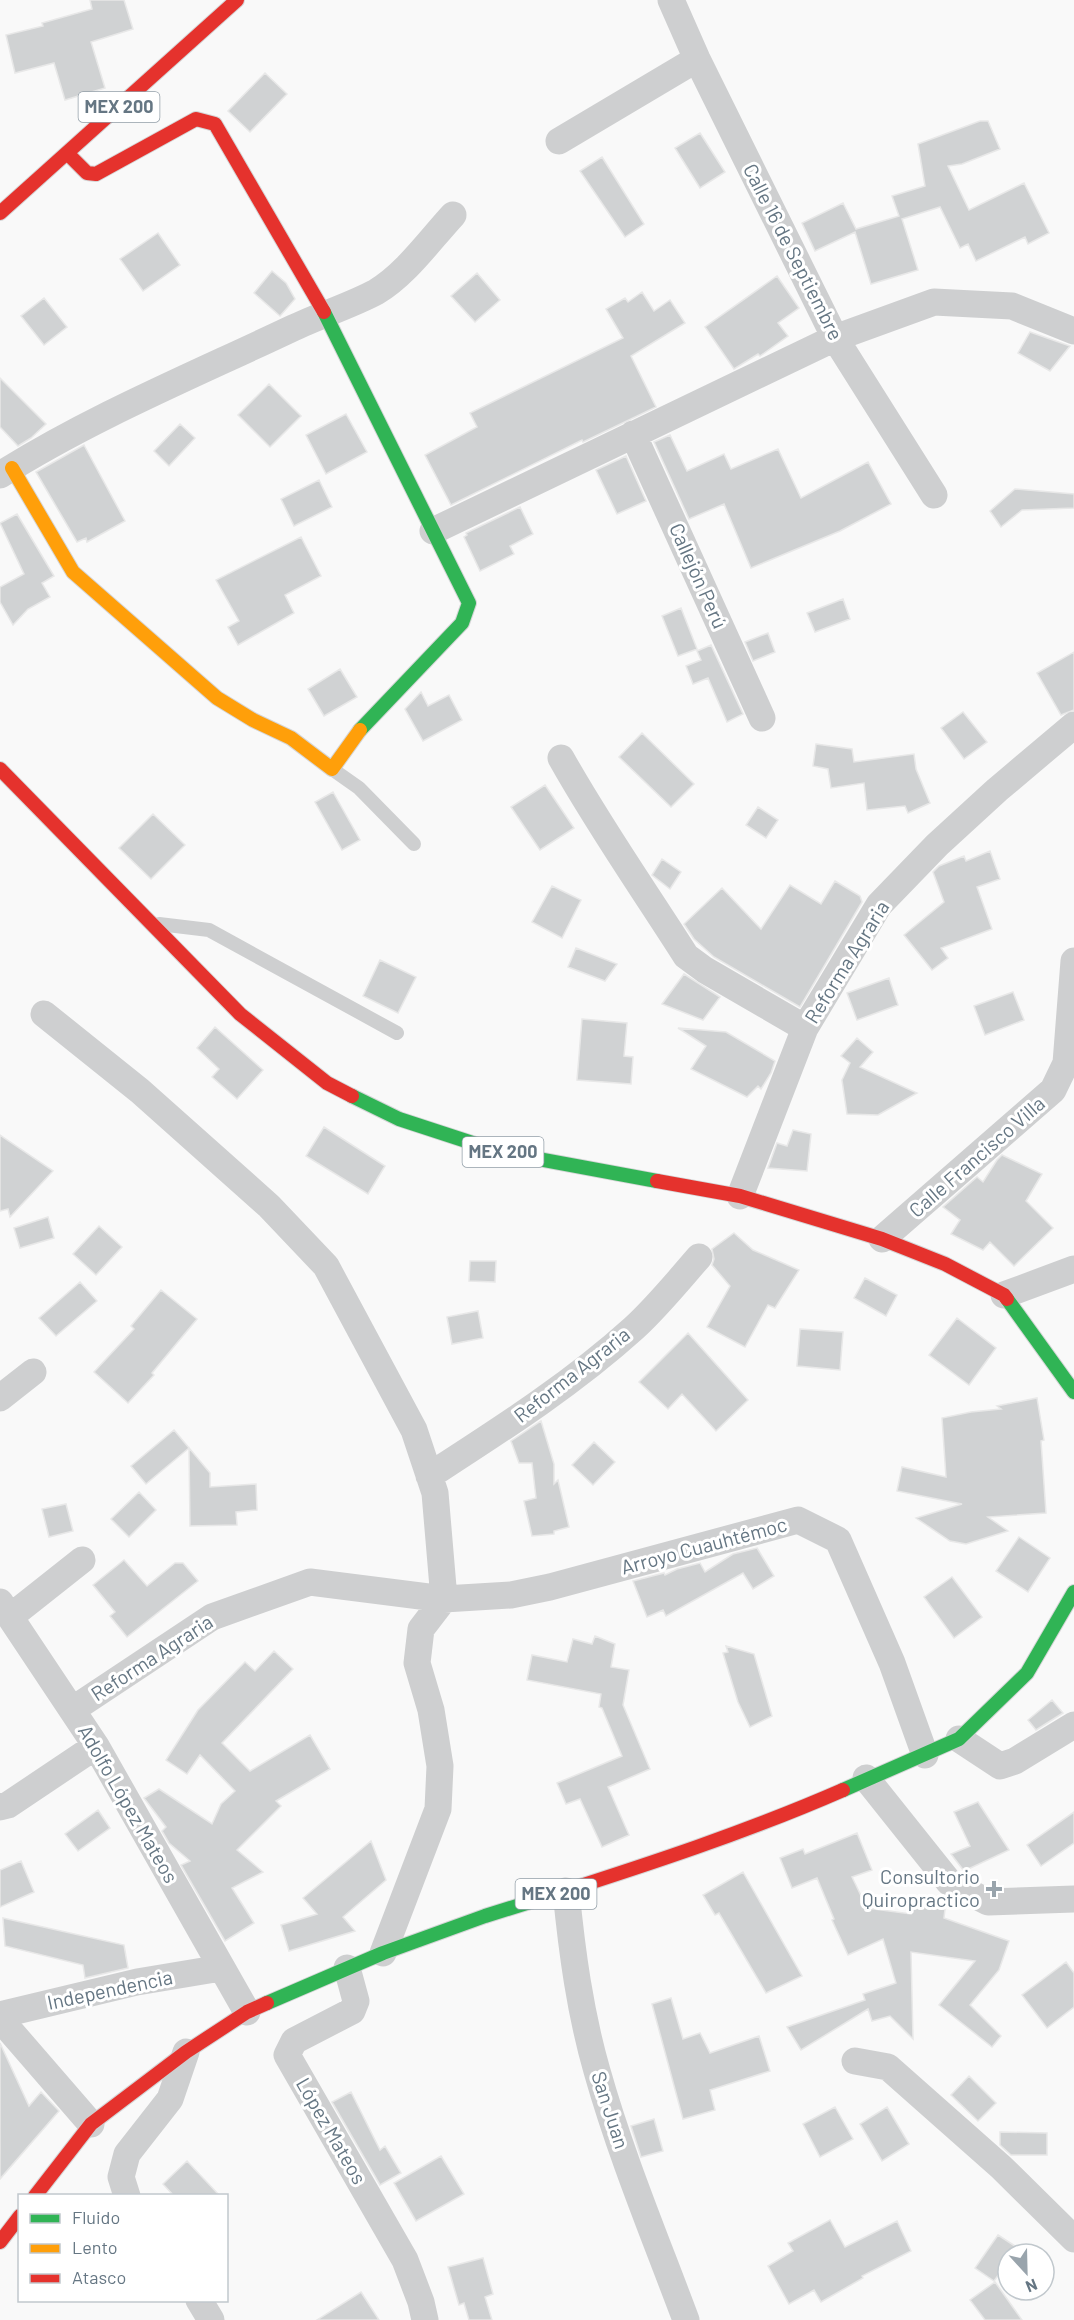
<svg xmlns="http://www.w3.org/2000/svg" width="1074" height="2320" font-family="Barlow,sans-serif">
  <rect width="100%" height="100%" fill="#f9f9f9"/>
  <path fill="#d0d2d3" stroke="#e8e8e8" stroke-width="1.5" d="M90 0H124L133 29 91 42 105 88 65 100 54 63 15 73 6 35 43 26 42 23 92 9Z
    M265 73 287 94 250 132 228 111Z
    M980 121H988L1000 149 962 164 948 166 969 210 1024 183 1049 233 1028 244 1025 237 976 261 968 244 960 248 940 207 902 219 918 270 871 284 855 232 815 251 802 223 843 203 856 229 899 216 892 196 925 186 918 144Z
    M700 133 725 172 700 188 675 148Z
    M602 157 644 224 625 237 580 171Z
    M158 233 180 265 143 291 120 259Z
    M272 271 286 283 295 299 280 316 254 293Z
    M477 273 500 300 475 322 451 296Z
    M777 276 799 308 778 323 788 336 760 356 758 354 734 369 705 327Z
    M642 292 654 311 670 300 685 323 631 356 656 407 583 442 582 440 451 505 425 455 477 427 470 413 623 338 606 309 625 298 628 302Z
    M44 298 67 327 44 345 21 316Z
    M1030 332 1070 346 1050 371 1018 353Z
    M0 378 46 424 31 438 18 446 0 427Z
    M269 384 301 416 270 447 238 415Z
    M346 414 367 452 326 474 306 435Z
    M180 424 195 438 169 466 154 451Z
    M670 435 687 471 724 454 731 469 778 449 801 498 868 462 891 504 840 531 751 568 724 504 689 519 654 442Z
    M84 445 125 521 87 542 86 538 77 542 36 472Z
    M626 456 646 501 617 514 596 470Z
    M319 480 332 507 294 526 281 499Z
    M1015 489 1074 494V508L1022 510 1001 527 990 511Z
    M520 507 533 534 510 546 514 554 480 571 464 537 467 535 466 533Z
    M17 514 54 576 42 583 50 597 28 609 13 625 0 602V587L24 574 0 523Z
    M301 537 321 576 285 595 294 613 238 645 228 627 239 621 216 580Z
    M843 599 850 619 815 632 807 613Z
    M681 608 697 649 678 656 662 616Z
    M768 633 775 652 753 661 745 642Z
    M711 645 743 714 727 722 708 678 693 684 686 666 701 660 697 651Z
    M1074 652V710L1061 715 1037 673Z
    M340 669 357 697 324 716 308 689Z
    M421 692 428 706 449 695 462 720 423 741 405 709Z
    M963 712 987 742 964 759 941 728Z
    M642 733 694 784 671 807 619 757Z
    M816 744 852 749 854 762 914 754 916 769 930 803 908 813 905 806 867 810 864 783 831 788 828 769 813 766Z
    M545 785 574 828 540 850 511 807Z
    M333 792 360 840 342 850 315 802Z
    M758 807 778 820 766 838 746 825Z
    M153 814 185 845 151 879 119 848Z
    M990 851 1000 879 977 887 992 929 941 948 948 958 932 970 904 935 944 902 933 872 939 866 964 856 966 861Z
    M662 859 681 872 670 889 652 875Z
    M835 881 860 896 862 902 800 1007 714 957 694 939 684 924 722 888 761 929 790 885 821 904Z
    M552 886 581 900 562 938 532 922Z
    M576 948 617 964 605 981 568 967Z
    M380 960 416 977 398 1013 363 996Z
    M684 974 720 997 703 1020 662 1004Z
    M889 978 898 1005 857 1020 847 993Z
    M1013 992 1024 1020 985 1035 974 1006Z
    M582 1019 627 1023 624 1056 633 1057 631 1084 577 1080Z
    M215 1027 263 1070 237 1099 212 1077 219 1069 197 1048Z
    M678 1028 726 1032 775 1061 771 1073 761 1089 758 1086 747 1097 691 1069 706 1046Z
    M857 1038 873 1052 860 1067 917 1093 878 1115 847 1114 842 1080 850 1063 841 1056Z
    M324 1127 385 1166 368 1194 306 1156Z
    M793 1130 811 1134 807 1171 768 1168 777 1143 787 1146Z
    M0 1135 53 1171 10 1217 8 1209 0 1211Z
    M1002 1155 1042 1174 1026 1201 1053 1228 1014 1266 990 1242 983 1250 951 1234 960 1220 943 1207 977 1177 983 1182 997 1160Z
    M48 1217 54 1238 20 1248 14 1228Z
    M99 1226 122 1247 96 1275 73 1254Z
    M734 1233 753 1250 799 1270 775 1308 768 1305 745 1347 707 1327 730 1286 712 1265 714 1259 712 1249Z
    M470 1261H496L495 1282 469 1281Z
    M865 1278 897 1295 886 1316 854 1298Z
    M80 1282 97 1301 56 1336 39 1318Z
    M161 1290 197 1319 152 1373 154 1375 128 1403 94 1372 134 1329 131 1326Z
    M478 1311 483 1338 452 1344 447 1317Z
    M957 1318 996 1348 969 1385 929 1355Z
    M800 1329 843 1332 840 1370 797 1366Z
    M688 1333 748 1400 716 1431 682 1394 668 1409 639 1382Z
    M1037 1398 1044 1440 1041 1441 1046 1513 988 1517 1008 1531 966 1544 950 1541 916 1518 962 1504 897 1491 902 1467 946 1477 942 1418 971 1412 1001 1409 997 1406Z
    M541 1421 554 1464V1484L558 1480 569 1527 554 1531V1534L532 1536 524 1501 536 1498 532 1463H519L511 1441Z
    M174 1430 210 1473V1487L256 1484 257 1510 236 1512 237 1525 190 1526 189 1448 146 1484 131 1466Z
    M594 1442 615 1462 593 1485 572 1465Z
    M139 1492 156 1510 129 1537 111 1519Z
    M66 1504 73 1531 49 1537 42 1509Z
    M1019 1537 1050 1558 1028 1592 996 1571Z
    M757 1548 774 1576 753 1589 743 1573 666 1616 663 1610 647 1617 633 1581 664 1573 665 1575 677 1569 700 1563 705 1572 733 1554Z
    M124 1560 147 1586 175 1563H183L198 1581 127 1637 110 1616 115 1612 93 1585Z
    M952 1577 982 1617 954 1638 924 1597Z
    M595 1636 615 1644 611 1667 629 1670 623 1705 650 1769 608 1787 629 1835 602 1847 580 1799 566 1804 557 1783 622 1756 602 1708 599 1707 601 1694 527 1680 532 1655 567 1662 573 1639 592 1644Z
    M726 1646 754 1654 772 1716 750 1727 738 1702 723 1653 728 1652Z
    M274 1651 293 1669 222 1743 250 1771 310 1735 330 1769 276 1801 281 1806 237 1850 263 1872 232 1888 254 1923 225 1941 181 1865 190 1861 169 1843 162 1831 166 1827 144 1798 159 1789 212 1824 221 1804 235 1791 200 1755 187 1774 166 1760 198 1710 245 1662 255 1671Z
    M1052 1700 1063 1713 1036 1730 1028 1720Z
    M978 1802 1009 1850 964 1871 951 1854 970 1846 954 1812Z
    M98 1810 110 1828 78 1851 65 1834Z
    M1074 1812V1843L1041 1866 1027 1845Z
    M857 1833 872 1870 852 1877 867 1908 911 1914 912 1905 945 1909 944 1918 1009 1941 999 1970 970 2005 1001 2036 992 2047 939 2005 975 1961 911 1952 913 2039 890 2016 872 2021 868 2009 801 2050 787 2027 865 2000 863 1994 896 1983 883 1939 848 1955 832 1920 834 1919 817 1878 792 1888 780 1858 803 1849 805 1854Z
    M371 1841 386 1880 343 1917 355 1931 289 1951 281 1925 317 1914 303 1898Z
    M21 1861 34 1892 0 1907V1870Z
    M743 1872 802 1976 766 1993 719 1913 715 1915 703 1895Z
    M3 1918 124 1945 128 1968 85 1978 83 1965 5 1946Z
    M1066 1962 1074 1973V2007L1047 2028 1022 1995Z
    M671 1998 683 2039 700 2033 710 2053 759 2036 770 2071 710 2090 715 2110 683 2119 652 2004Z
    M0 2043 29 2106 41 2092 59 2111 0 2179Z
    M969 2076 996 2103 978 2121 951 2095Z
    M351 2092 380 2150 385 2146 401 2173 380 2185 332 2102Z
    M835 2107 853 2139 820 2157 803 2124Z
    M887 2107 909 2144 882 2161 860 2124Z
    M654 2119 663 2151 641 2157 631 2126Z
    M1000 2132 1047 2133V2155H1011L1000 2145Z
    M441 2156 464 2194 416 2221 394 2183Z
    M187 2161 220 2196H174L163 2184Z
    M830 2220 845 2247 897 2221 911 2251 862 2276 863 2278 821 2302 814 2290 789 2304 768 2266 793 2251 788 2243Z
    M998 2235 1018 2248 1014 2254H1008V2262L994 2281 975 2268Z
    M483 2258 493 2294 485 2297 492 2320H469L464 2303 459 2305 448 2267Z
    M995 2282 1022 2320H985L970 2300Z
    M361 2292 379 2320H317Z"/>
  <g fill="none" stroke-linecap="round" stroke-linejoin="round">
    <g stroke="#d5d6d7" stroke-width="16">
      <path id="fast" d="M324 312 469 603 462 623 360 730
        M352 1096 399 1119 500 1152 657 1181
        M1007 1299 1074 1392
        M843 1790 959 1739 1027 1673 1074 1592
        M267 2003 383 1953 485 1916 549 1896"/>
    </g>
    <g stroke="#d5d6d7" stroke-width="16">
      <path id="slow" d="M12 468 73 572 217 698 253 720 291 738 332 769 360 730"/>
    </g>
    <g stroke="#d5d6d7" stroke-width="16">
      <path id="jam" d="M67 153 87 173 96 174 196 119 215 124 324 312
        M0 213 237 0
        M0 769 240 1014 327 1083 352 1096
        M657 1181 740 1196 882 1239 945 1264 1004 1295 1007 1299
        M549 1896C649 1864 747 1832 843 1790
        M35 2196 91 2124 186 2052 247 2012 267 2003
        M0 2242 20 2216"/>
    </g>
    <path stroke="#cecfd0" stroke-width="14" d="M332 769 359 788 414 844
      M159 924 209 930 397 1033"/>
    <path stroke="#cecfd0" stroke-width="27" d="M671 0 697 59 835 338 934 495
      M559 141 697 59
      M633 434 762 718
      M0 475C92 417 194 375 293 328 318 316 352 305 376 292 406 274 429 241 453 215
      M433 531 835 338 934 302 1012 306 1074 331
      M561 758C599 826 644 890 686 956L705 970 805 1028
      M44 1014 140 1091 269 1206 326 1266 414 1430 435 1493 444 1599 421 1629 417 1663 431 1710 440 1766 438 1809 383 1953
      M740 1196 805 1028 879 905 937 845 997 790 1074 725
      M882 1239 1053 1090 1066 1063 1074 961
      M1004 1295 1074 1269
      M0 1398 33 1372
      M429 1476C500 1430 571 1385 634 1328 657 1307 678 1281 699 1257
      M0 1602 96 1746 247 2012
      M10 1617 82 1560
      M72 1710 212 1617 310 1582 444 1599 511 1595 550 1587 798 1520 838 1540 892 1663 925 1755
      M959 1739 1000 1766 1015 1761 1074 1725
      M866 1778 949 1882 988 1902 1074 1899
      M0 1807 8 1805 96 1746
      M566 1891C572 1952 580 2012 597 2071 621 2156 655 2237 686 2320
      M347 1968 356 2001 352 2011 294 2041 287 2055 405 2260 421 2302 425 2320
      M0 2015 137 1982 221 1968
      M0 2019 91 2124
      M855 2061 888 2067 1001 2167 1074 2239
      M127 2196 121 2177 127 2154 170 2099 186 2052
      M199 2300 211 2320"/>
    <use href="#fast" stroke="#30b455" stroke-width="14"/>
    <use href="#slow" stroke="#ff9f0a" stroke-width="14"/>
    <use href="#jam" stroke="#e5322d" stroke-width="14"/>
  </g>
  <path fill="#99a4ac" stroke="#fff" stroke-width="2" d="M991 1880h6v6h6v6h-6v6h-6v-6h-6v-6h6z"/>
  <g text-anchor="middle" stroke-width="6" stroke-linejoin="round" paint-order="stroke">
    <g fill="#fff" stroke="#939fa8" stroke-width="1.5">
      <rect x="78.5" y="92" width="81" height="30" rx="4.5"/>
      <rect x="462.5" y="1137" width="81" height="30" rx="4.5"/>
      <rect x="515.5" y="1879" width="81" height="30" rx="4.5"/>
    </g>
    <g font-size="18" font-weight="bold" fill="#657683">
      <text x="119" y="113">MEX 200</text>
      <text x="503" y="1158">MEX 200</text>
      <text x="556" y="1900">MEX 200</text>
    </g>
    <g font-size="20" fill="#657683" stroke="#fff">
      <text transform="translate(793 252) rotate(63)" y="7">Calle 16 de Septiembre</text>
      <text transform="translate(698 576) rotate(66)" y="7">Callejón Perú</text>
      <text transform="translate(847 962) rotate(-58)" y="7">Reforma Agraria</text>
      <text transform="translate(977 1157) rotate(-41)" y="7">Calle Francisco Villa</text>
      <text transform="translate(572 1375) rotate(-38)" y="7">Reforma Agraria</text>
      <text transform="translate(704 1546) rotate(-15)" y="7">Arroyo Cuauhtémoc</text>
      <text transform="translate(152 1658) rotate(-33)" y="7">Reforma Agraria</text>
      <text transform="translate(128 1804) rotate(60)" y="7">Adolfo López Mateos</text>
      <text transform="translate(110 1990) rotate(-12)" y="7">Independencia</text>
      <text transform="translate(610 2110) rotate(72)" y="7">San Juan</text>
      <text transform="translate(331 2131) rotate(60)" y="7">López Mateos</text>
    </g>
    <g font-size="20" fill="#657683" stroke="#fff" text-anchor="end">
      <text x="980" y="1884">Consultorio<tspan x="980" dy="23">Quiropractico</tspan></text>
    </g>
  </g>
  <rect x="18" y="2194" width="210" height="108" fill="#ffffff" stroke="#c1c8cd" stroke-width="1.5"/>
  <rect x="30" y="2214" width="30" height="9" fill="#30b455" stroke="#c1c8cd" stroke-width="1.5"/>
  <text x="72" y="2224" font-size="18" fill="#657683">Fluido</text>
  <rect x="30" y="2244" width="30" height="9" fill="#ff9f0a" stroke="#c1c8cd" stroke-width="1.5"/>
  <text x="72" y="2254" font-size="18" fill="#657683">Lento</text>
  <rect x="30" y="2274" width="30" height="9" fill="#e5322d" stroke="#c1c8cd" stroke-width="1.5"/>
  <text x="72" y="2284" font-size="18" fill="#657683">Atasco</text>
  <g transform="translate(1026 2272) rotate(158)"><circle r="28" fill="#ffffff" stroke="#c1c8cd" stroke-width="1.5"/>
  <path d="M0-4.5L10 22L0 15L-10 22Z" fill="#99a4ac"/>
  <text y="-9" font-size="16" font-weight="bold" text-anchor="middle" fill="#657683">N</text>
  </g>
</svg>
